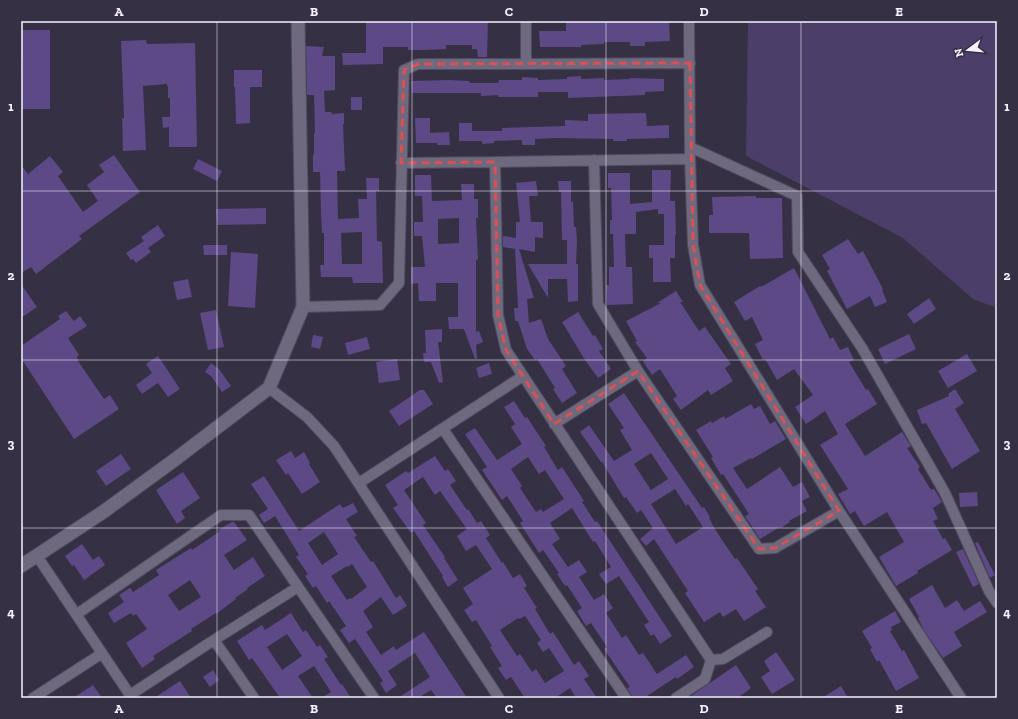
<svg xmlns="http://www.w3.org/2000/svg" width="1018" height="719" font-family="'Zilla Slab',serif">
  <rect width="100%" height="100%" fill="#363044"/>
  <path fill="#4b3e69" d="M748 21H997V308L973 299 903 238 746 156Z"/>
  <path fill="#5c4985" fill-rule="evenodd" d="M366 21H488L487 57H478L477 49H472V45H446V49L424 50H408V47H383V64L343 65 342 53H366Z
    M588 21H603V22L669 21 670 41 645 42V46H630V42H604V44L581 45V47H540L539 31H566V22Z
    M21 30H50V109H21L23 61H21Z
    M146 40 147 44 195 43 197 147H169V127L163 128 162 117H170V98H168V86H167V84L143 86 146 150 123 151 122 118H124L121 41Z
    M306 46 324 47 322 56H335V90L324 91 325 112H331L332 114 344 113V124H343L345 171H337L338 219 359 218 358 199H367L366 178H379V191H376L377 241 382 242 383 283H353L352 277H321L320 265H324V233H322L321 213 320 172H313V154H314V133H315L314 95H307ZM362 232V264H342L341 233Z
    M234 70H262V87H250V123L236 124 235 87H234Z
    M581 76V79L604 78V80L630 79V78L664 79V91L645 92V95L568 98V92H538V97H498V95L481 96V93H412L411 81 450 80 469 81 470 83H498L499 80H522V77L538 78V80L567 79V77Z
    M351 97H362V110H351Z
    M645 113 646 114 647 126 669 125V138L627 139V141H613V139L556 138 535 139V145H522V140L494 141V143L482 144V141H459V123H472V131H502V128L565 126V120L588 121V114Z
    M415 118H430V133L449 132 450 145H437V143H416Z
    M114 155 140 192 79 236 82 239 36 274 31 267 21 273V165L28 174 50 156 63 172 58 176 83 212 98 201 87 185 104 172 99 165Z
    M198 159 222 171 217 181 193 169Z
    M652 170H671L670 201H675L676 235H675V258H670L671 282H653V258H649V245H664V214H658V209L636 212V234H625L626 267H632L633 304 607 305 606 285H609V267H614L613 234H610V220H612L611 188H608V173H630V204L652 202Z
    M415 175H431L432 201 462 200 461 184H474V199H478V218H476L478 259 476 260V332L479 331 483 342 476 345 477 359H475L464 329H449L448 317H458V283H436V301H419L418 283 411 284V267H425L422 236H414V222H423L422 196H415ZM459 218V243L438 244V219Z
    M536 181 538 196H529L531 222H543V238L535 237V252L519 249 534 298 527 299 529 323 541 319 548 339 566 366 562 369 577 393 562 403 553 389 555 388 537 359 535 360 527 349 518 321H515L514 308H518L515 249 503 247V236L516 238V222H520L516 183Z
    M558 181H571V202H573L574 227H576L577 241 576 264H578V301L568 302 567 279H548V298L528 264H567V240H562L561 192H559Z
    M756 196V198H782L783 258 750 259 749 233H709V215H713L712 197Z
    M266 208V224L217 225 216 209Z
    M158 225 165 236 148 248 151 252 136 263 133 259 131 260 126 253 144 241 141 237Z
    M848 239 858 254 863 251 883 289 882 290 887 302 875 307 870 296 847 309 827 271 830 269 822 255Z
    M203 245H227V255H204Z
    M231 252 258 254 255 308 228 306Z
    M794 268 830 339 833 337 840 350 848 347 854 360 849 362 866 390 868 389 877 404 845 424 865 456 902 432 911 446 907 448 920 467 918 469 931 490 934 489 942 502 933 508 938 519 933 521 943 539 945 538 952 550 917 571 918 573 896 586 879 557 904 542 887 512 864 526 855 511 850 514 838 494 848 489 820 445 838 434 825 411 806 424 795 407 813 395 794 369 777 380 765 359 763 360 755 344 763 340 752 317 745 321 734 302 760 286 761 287Z
    M188 279 192 297 177 300 173 282Z
    M21 284 37 307 21 318Z
    M676 291 683 302H680L699 331 705 327 731 364 725 368 733 381 711 395 708 390 681 410 673 399 677 396 660 369 652 375 643 361 647 358 635 342 637 341 626 321 661 303H657Z
    M929 298 936 309 914 324 907 314Z
    M216 310 224 347 208 350 200 313Z
    M66 311 74 321 80 316 87 326 68 338 79 355 77 357 78 361 104 399 110 395 119 409 74 439 21 358V346L60 319 58 316Z
    M578 312 593 336 595 335 603 349 599 351 611 369 598 378 585 360 562 322Z
    M442 329V342H438L443 382 439 383 431 362H424L423 353H426L425 330Z
    M909 334 916 349 885 364 878 349Z
    M313 335 323 337 320 349 311 347Z
    M367 337 370 349 348 355 345 343Z
    M967 354 977 371 948 388 938 371Z
    M158 356 180 389 168 397 158 383 142 394 136 385 152 373 146 364Z
    M397 359 400 380 379 383 376 362Z
    M211 363 219 369 231 386 222 392 211 376 205 372Z
    M489 363 492 374 479 378 476 368Z
    M955 389 964 403 955 409 980 451 952 469 926 423 922 424 917 410 949 396 948 394Z
    M420 390H424L433 404 399 426 389 411Z
    M624 393 702 508 704 507 710 517 709 518 716 531 735 559 737 558 758 589 755 591 766 607 744 621 736 609 723 617 720 612 704 622 685 593 688 591 654 539 646 546 640 539 653 528 641 510 637 513 626 497 624 498 602 462H601L580 432 589 425 614 461 632 450 620 430 624 428 608 404ZM651 453 668 479 651 490 634 464ZM675 489 686 506 688 504 703 527 676 544 651 504Z
    M514 401 525 418 527 417 546 446 544 447 558 470 562 467 584 501 582 502 595 522 597 521 672 636 660 644 654 634 651 636 644 625 649 622 619 576 606 584 599 574 611 567 595 541 593 542 572 508 550 523 560 539 552 544 568 567 579 560 587 572 579 577 594 600 604 594 613 608 606 613 622 638 626 635 639 655 643 653 657 674 686 655 694 667 677 679 676 677 644 698H633L627 688 630 687 604 649 607 647 591 623 586 626 577 611 582 608 567 585 565 586 557 574 559 573 543 550 539 553 520 523 523 521 507 496 502 500 482 470 487 467 465 434 475 428 497 460 522 444 511 427 515 424 504 407ZM528 457 539 474 545 470 564 499 543 512 541 509 536 512 520 488 522 486 511 469Z
    M751 404 754 409 760 406 770 424 775 421 786 439 752 459 751 458 733 468 747 489 780 467 793 487 802 482 810 497 802 501 807 511 789 521 790 522 781 528 780 527 760 539 745 516 749 514 723 474 721 475 711 458 713 457 696 430 711 421 712 423 724 416 725 419Z
    M291 451 295 458 304 452 310 463 309 464 320 482 302 494 288 473 286 475 276 460Z
    M121 454 131 469 106 486 96 471Z
    M435 456 445 471 448 469 456 481 450 485 467 510 468 509 477 523 481 521 490 535 486 538 502 563 503 562 513 578 520 574 527 586 524 588 537 608 535 609 550 634 553 632 574 665 579 661 589 676 584 679 597 698H576L570 688 555 698H525L511 677 506 680 498 668 502 666 490 647 492 646 476 620 472 622 464 610 473 604 463 588 492 569 476 545 466 551 457 536 467 529 440 491 435 495 423 477 404 490 426 523 423 525 445 557 444 558 458 580 448 587 442 577 443 576 414 531 411 533 393 508 398 505 385 485 406 471 408 473ZM525 616 541 640 537 643 543 652 549 648 564 671 545 683 536 669 532 672 520 654 517 656 500 630 518 618 519 619Z
    M183 472 200 498 181 511 185 518 177 524 156 490Z
    M264 476 299 531 340 504 343 508 353 503 358 512 346 519 357 536 354 537 371 562 373 561 396 598 400 595 407 606 393 615 381 597 363 611 373 627 366 632 381 655 394 646 396 650 424 632 467 698H437L431 690 418 698H398L430 677 415 653 388 671 397 685 386 693 380 683 383 681 355 639 349 643 340 630 346 626 329 601 327 603 316 586 313 588 305 576 308 574 296 557 299 555 275 516 264 523 259 515 268 509 251 484ZM324 532 338 554 322 565 308 543ZM352 564 367 587 351 599 350 598 347 600 331 576 347 566 348 567Z
    M977 492 978 506 960 507 959 493Z
    M232 522H234L247 540 224 555 234 570 253 557 265 576 247 588 248 589 235 598 236 599 216 614V613L191 629 192 631 153 656 155 659 142 668 126 643 147 629 136 614 133 616 131 613 114 623 108 613 124 602 119 595 130 588 133 592 159 575 156 570 191 548 192 550 219 532 218 530ZM190 580 201 597 179 611 168 595Z
    M978 542 995 575 990 578 975 543Z
    M82 544 93 560 99 556 105 565 84 580 74 565 72 566 65 556Z
    M963 549 979 584 973 587 956 552Z
    M932 585 945 608 957 600 964 611 980 601 987 612 954 632 962 646 943 658 925 632 918 618 919 617 909 599Z
    M895 611 901 622 891 627 892 630 890 631 902 651 904 650 919 678 896 691 879 660 877 662 870 649 872 648 862 631Z
    M291 613 303 632 306 630 317 647 320 645 328 657 324 659 341 685 342 684 351 698H321L331 692 314 666 298 676 313 698H280L252 658 249 660 237 641 262 625 265 630ZM287 634 302 656 282 670 267 647Z
    M776 652 795 680 772 694 761 677 770 671 764 661Z
    M736 665 751 688 746 692 737 698H688Z
    M213 670 219 680 210 687 203 677Z
    M180 681 191 698H154Z
    M93 685 102 698H73Z
    M841 686 848 698H822Z"/>
  <g fill="none" stroke-linecap="round" stroke-linejoin="round">
    <g stroke="#514c5d" stroke-width="12">
      <path id="minor" d="M526 21V64
        M690 147 797 196 798 252 862 348 945 493 989 591 997 603
        M594 160 598 304 638 371 759 549 775 548 839 511 700 285 693 245 690 159 689 21
        M495 162 498 315 506 350 711 660 705 679 676 698
        M401 163 495 162 690 159
        M303 307 380 305 399 283 404 70 418 64H526L690 63
        M269 388 307 417 334 446 499 698
        M554 424 638 371
        M443 429 626 698
        M359 483 523 376
        M839 511 961 698
        M37 556 132 698
        M77 614 221 515H249L374 698
        M214 640 298 587
        M711 660 723 659 767 632
        M130 695 214 640 254 698
        M33 698 101 654"/>
    </g>
    <g stroke="#514c5d" stroke-width="15">
      <path id="tertiary" d="M21 566 103 512 173 461 269 388 303 307 298 21"/>
    </g>
    <use href="#minor" stroke="#6f697f" stroke-width="10"/>
    <use href="#tertiary" stroke="#6f697f" stroke-width="13"/>
  </g>
  <path fill="none" stroke="#dc5053" stroke-width="3" stroke-dasharray="8 5" stroke-linejoin="round" d="M690 63 693 245 700 285 839 511 775 548 759 549 638 371 554 424 506 350 498 315 495 162 401 163 404 70 418 64Z"/>
  <path fill="none" stroke="#f5f2ff" stroke-width="1" stroke-opacity="0.55" d="M217 21V698M412 21V698M606 21V698M801 21V698M21 191H997M21 360H997M21 528H997"/>
  <rect width="1018" height="719" fill="none" stroke="#363044" stroke-width="44"/>
  <g transform="translate(968 50) rotate(254)" stroke="#363044" stroke-width="3" paint-order="stroke">
  <path d="M0-3L7 15L0 10L-7 15Z" fill="#f5f2ff"/>
  <text y="-6" font-size="11" font-weight="bold" text-anchor="middle" fill="#f5f2ff">N</text>
  </g>
  <rect x="22" y="22" width="974" height="675" fill="none" stroke="#f5f2ff" stroke-width="1.5"/>
  <g font-size="13" text-anchor="middle" font-weight="bold" fill="#f5f2ff">
    <text x="119" y="16">A</text>
    <text x="314" y="16">B</text>
    <text x="509" y="16">C</text>
    <text x="704" y="16">D</text>
    <text x="899" y="16">E</text>
    <text x="11" y="111">1</text>
    <text x="1007" y="111">1</text>
    <text x="11" y="280">2</text>
    <text x="1007" y="280">2</text>
    <text x="11" y="448">3</text>
    <text x="1007" y="448">3</text>
    <text x="11" y="617">4</text>
    <text x="1007" y="617">4</text>
    <text x="119" y="713">A</text>
    <text x="314" y="713">B</text>
    <text x="509" y="713">C</text>
    <text x="704" y="713">D</text>
    <text x="899" y="713">E</text>
  </g>
</svg>
